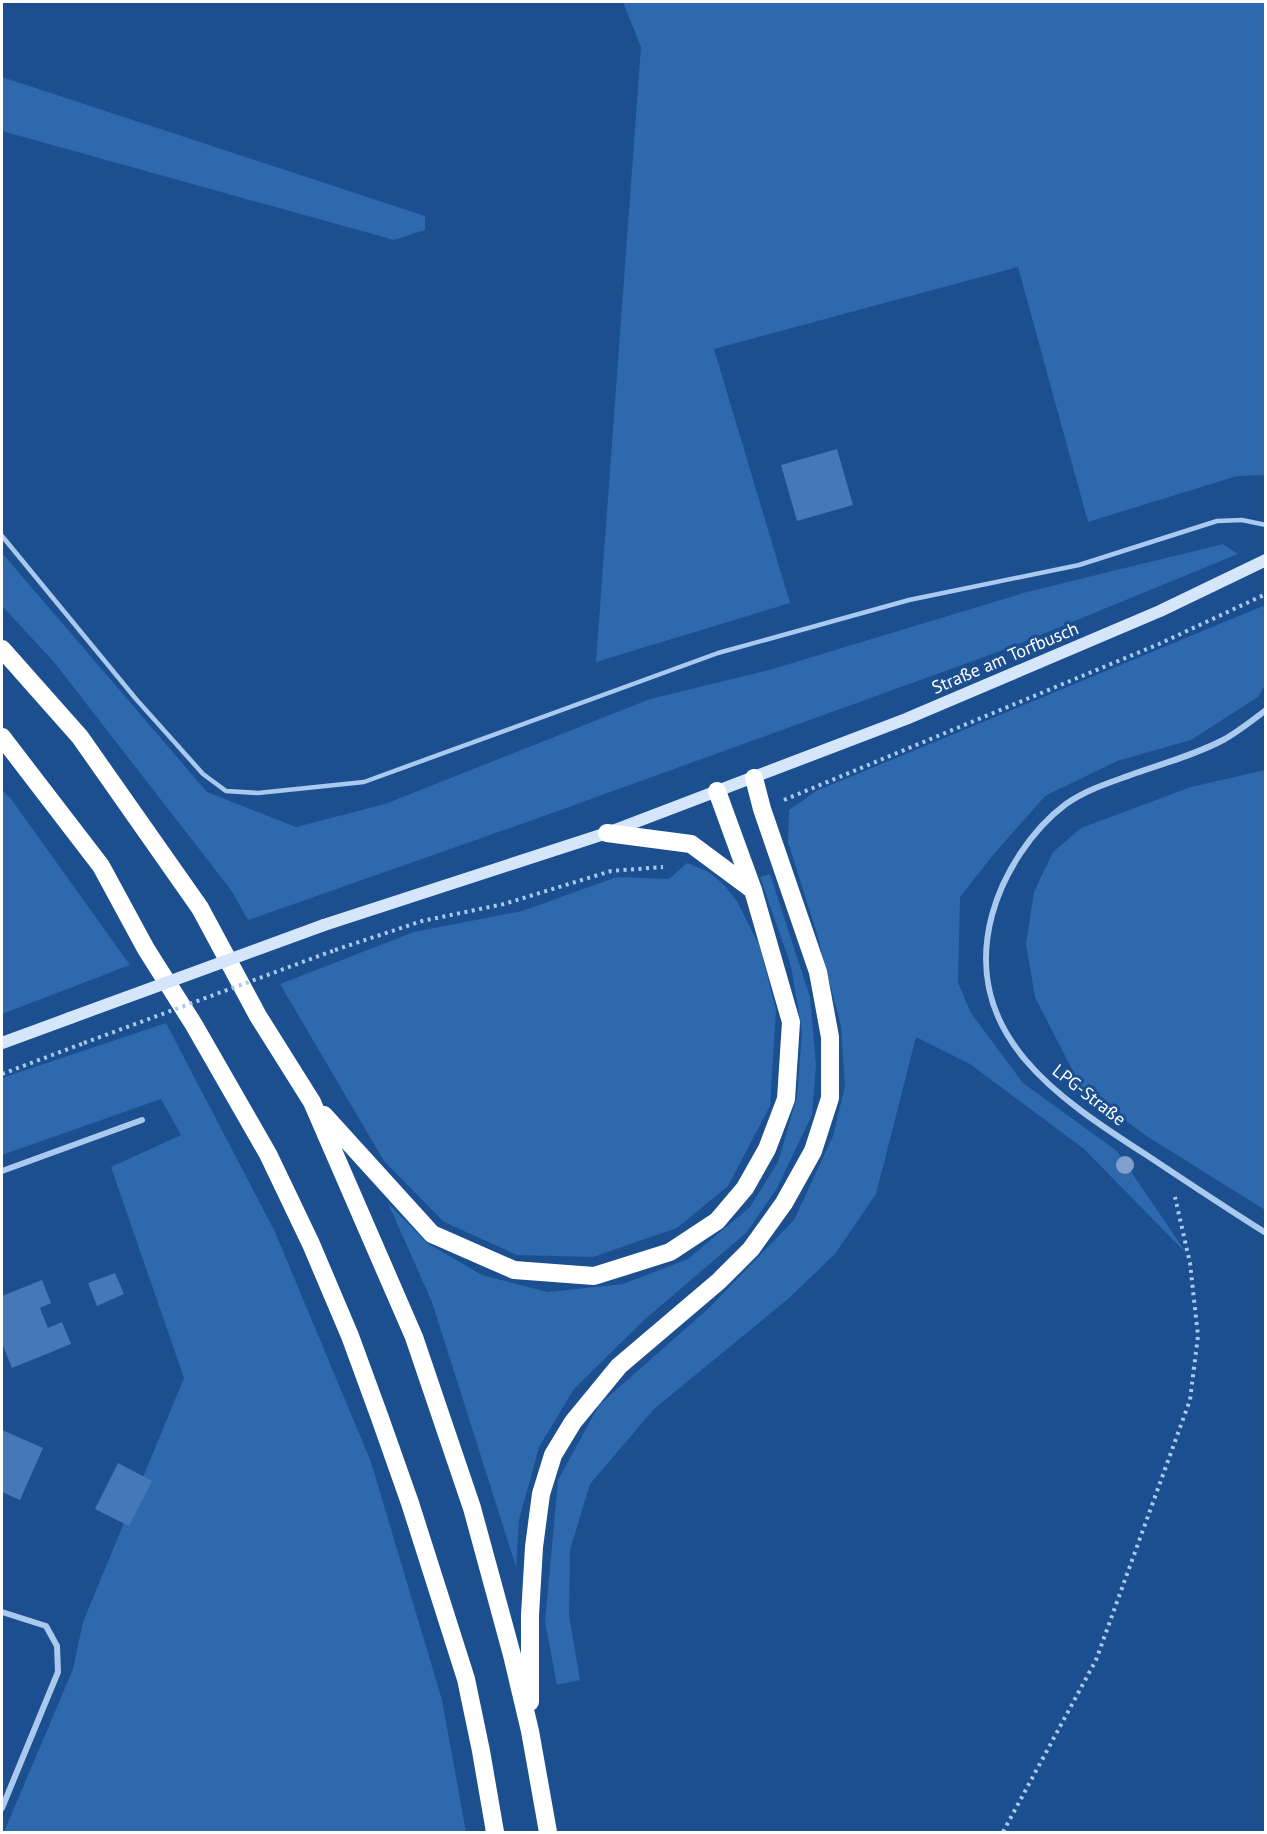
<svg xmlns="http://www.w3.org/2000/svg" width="1267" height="1834" font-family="'PT Sans',sans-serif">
  <rect width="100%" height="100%" fill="#1b4f8f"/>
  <path fill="#2e69ad" d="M623 2H1265V475L1237 476 1088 522 1018 267 714 349 790 603 596 662 641 47Z
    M2 77 425 216V230L394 240 2 131Z
    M1223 544 1238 554 1006 649 544 816 248 920 231 890 54 662 2 606V553L207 792 296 827 385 804 650 699 769 670 1027 592Z
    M1263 606 1266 608 1265 685 1258 697 1191 740 1117 761 1045 796 993 855 960 897 958 983 971 1013 1023 1083 1117 1151 1187 1254 1084 1149 970 1064 916 1037 876 1194 835 1254 788 1299 654 1409 590 1484 570 1550 569 1615 580 1680 557 1685 545 1622 558 1480 599 1405 710 1307 794 1220 833 1136 845 1086 841 1026 817 934 788 842 789 810 816 791Z
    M1265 770H1266L1265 1210 1145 1135 1081 1087 1035 997 1026 944 1034 892 1053 852 1081 828 1191 787Z
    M2 790 11 799 130 965 2 1014Z
    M687 863 709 872 724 885 737 901 760 947 776 1010 770 1106 728 1186 677 1228 593 1257 517 1255 444 1222 384 1161 280 984 414 932 522 911 617 877 669 879Z
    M770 874 810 997 816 1065 812 1115 777 1188 747 1232 643 1321 574 1389 539 1447 519 1520 516 1567 432 1302 388 1203 427 1243 482 1275 548 1292 623 1284 688 1259 750 1207 778 1162 797 1097 802 1031 791 966 760 877Z
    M166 1023 275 1232 371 1462 442 1700 466 1832H4L73 1669 83 1622 184 1378 111 1167 181 1135 161 1099 2 1155V1078Z"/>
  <path fill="#4478b7" d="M837 449 853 505 797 521 781 465Z
    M115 1273 124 1294 97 1306 88 1283Z
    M42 1280 51 1303 40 1308 48 1328 62 1322 71 1344 12 1368 2 1343V1296Z
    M2 1430 43 1448 20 1500 2 1492Z
    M118 1463 152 1481 129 1526 95 1509Z"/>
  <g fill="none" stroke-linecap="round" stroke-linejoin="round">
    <path stroke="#a9c9ee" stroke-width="4" stroke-dasharray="3 4.5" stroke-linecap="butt" d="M784 800 1159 644 1266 594
      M335 950 422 921 504 904 611 871 663 867
      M2 1074 84 1043
      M1003 1832 1096 1660 1190 1400 1198 1336 1190 1263 1175 1197"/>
    <path stroke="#a9c9ee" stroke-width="4.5" d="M2 536 136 699 203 774 226 791 258 793 364 782 718 653 909 600 1079 565 1217 521 1242 520 1266 525"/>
    <path stroke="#a9c9ee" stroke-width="6" d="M1266 710C1253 720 1239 731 1225 739 1197 754 1165 763 1136 773 1112 782 1087 789 1066 804 1031 830 1003 874 992 915 960 1036 1061 1100 1148 1156 1187 1182 1226 1208 1266 1233
      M2 1171 142 1120
      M2 1612 46 1626 57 1646 58 1672 2 1808"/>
    <path stroke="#d6e6fa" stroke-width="12" d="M324 925 607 833 906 719 1160 611 1266 560
      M2 1043 70 1018"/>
    <path stroke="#fff" stroke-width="18" d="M2 649 80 737 200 908 258 1016 312 1102 414 1337 472 1508 512 1655 530 1731 548 1832
      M2 737 101 866 146 949 194 1025 268 1154 311 1244 350 1336 380 1418 410 1503 466 1679 481 1751 495 1832
      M607 833 691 844 753 890
      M324 1115 432 1234 514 1270 594 1276 670 1252 717 1221 745 1188 767 1149 786 1099 791 1022 753 890 717 791
      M530 1702V1615L534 1547 541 1494 553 1455 573 1422 619 1366 719 1281 751 1249 784 1203 813 1151 830 1098V1037L818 972 762 809 754 778"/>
    <path stroke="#a9c9ee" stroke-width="4" stroke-dasharray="3 4.5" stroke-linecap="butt" d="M84 1043 335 950"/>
    <path stroke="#d6e6fa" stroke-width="12" d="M70 1018 324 925"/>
  </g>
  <circle fill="#7ea0ca" cx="1125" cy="1165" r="9"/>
  <g text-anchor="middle" stroke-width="6" stroke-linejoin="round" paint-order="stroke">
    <g font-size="18" fill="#fff" stroke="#1b4f8f">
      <text transform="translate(1005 658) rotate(-23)" y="6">Straße am Torfbusch</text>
      <text transform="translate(1089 1095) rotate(38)" y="6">LPG-Straße</text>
    </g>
  </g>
  <rect width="1267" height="1834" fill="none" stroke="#ffffff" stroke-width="6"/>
</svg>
